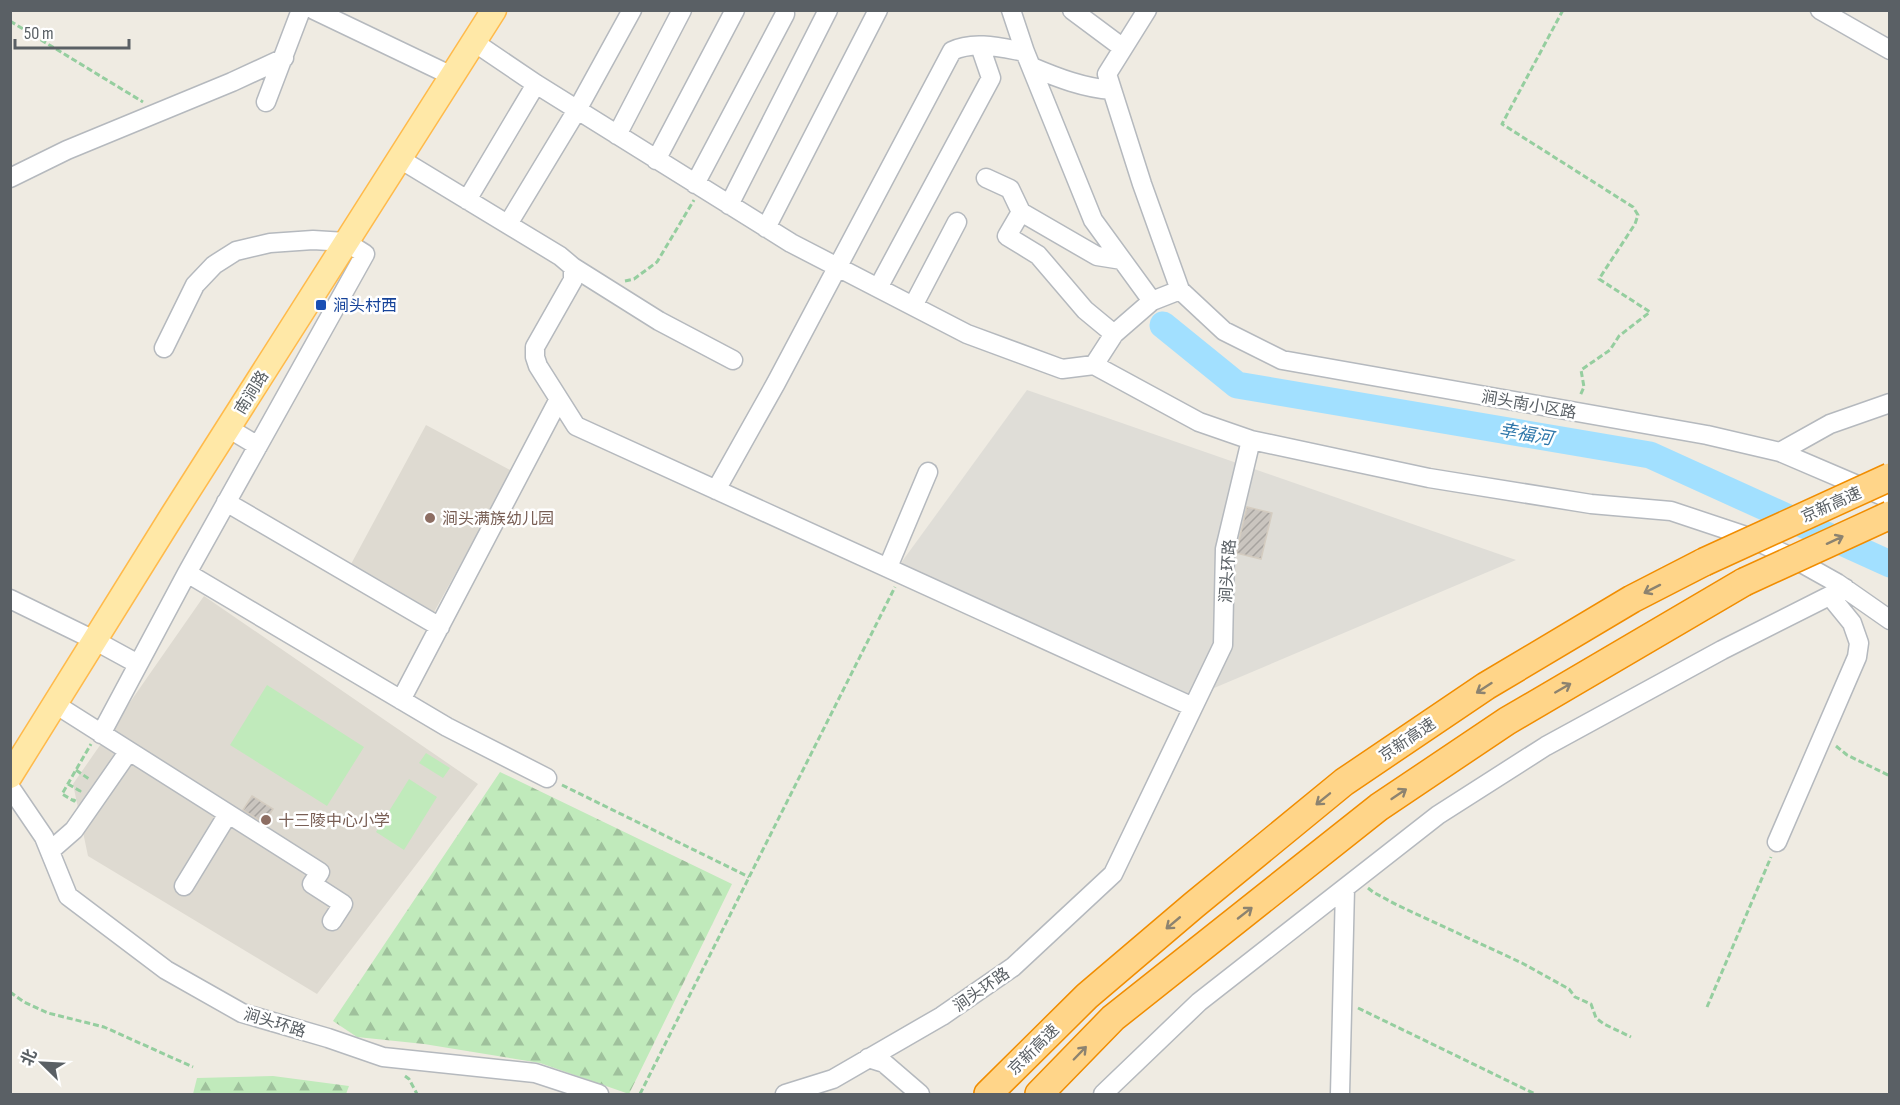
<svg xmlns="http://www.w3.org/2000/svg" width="1900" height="1105" font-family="'Sofia Sans Condensed','Noto Sans SC',sans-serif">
  <defs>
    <pattern id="forest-firs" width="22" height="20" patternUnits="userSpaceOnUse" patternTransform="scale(1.5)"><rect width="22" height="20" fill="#c0eabb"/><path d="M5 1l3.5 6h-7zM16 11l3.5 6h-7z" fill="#9fc19c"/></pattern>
    <pattern id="building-hatch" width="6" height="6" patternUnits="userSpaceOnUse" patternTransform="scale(1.5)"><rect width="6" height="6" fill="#cac5bf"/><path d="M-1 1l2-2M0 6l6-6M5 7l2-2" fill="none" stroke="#a7a39f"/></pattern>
  </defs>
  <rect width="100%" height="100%" fill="#efebe2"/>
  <path fill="#dfddd7" d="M1027 390 1516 560 1181 702 890 578Z"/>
  <path fill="#dedad1" d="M426 425 512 471 433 614 350 566Z
    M204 596 478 784 317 994 88 856 73 784Z"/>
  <path fill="url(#forest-firs)" d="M500 772 732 884 629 1094 540 1063 424 1044 357 1037 333 1021Z
    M273 1076 349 1086 346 1094H193L197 1078Z"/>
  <path fill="#c0eabb" d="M267 685 364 747 327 806 230 745Z
    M426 753 450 768 443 778 419 763Z
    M409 779 437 797 404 850 376 832Z"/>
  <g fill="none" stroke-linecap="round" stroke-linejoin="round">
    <path stroke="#a2e0ff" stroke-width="27" d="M1163 325 1237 385 1650 455 1890 564"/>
  </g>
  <path fill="url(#building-hatch)" stroke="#d4ccc0" stroke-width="1.5" d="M1247 507 1272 513 1261 559 1236 553Z
    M252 796 273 809 264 823 243 810Z"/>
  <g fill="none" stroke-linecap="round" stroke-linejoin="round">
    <g stroke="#b5b9be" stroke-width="21">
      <path id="minor" d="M314 10 452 76
        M1011 10 1025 52 1093 220 1152 301
        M1072 10 1123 48
        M1147 10 1107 74 1142 184 1180 290 1224 331 1282 360 1707 435 1780 452 1830 424 1890 403
        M1820 10 1890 50
        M474 42 536 84 791 243 967 334 1062 369 1094 365
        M1032 67C1058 78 1084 88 1112 90
        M266 102 301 10
        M617 135 682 10
        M400 159 560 256 573 267V280L535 347V357L538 366 576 426 1193 707
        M656 160 735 10
        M10 178 67 150 232 82 284 58
        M986 178 1010 189 1021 212
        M695 184 785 14
        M467 200 536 84
        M729 205 828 10
        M508 224 577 110 632 10
        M766 228 878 10
        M573 267 659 321 733 360
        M878 288 991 78 980 46
        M913 306 957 222
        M1114 334 1085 310 1038 255 1007 236 1021 212 1097 256 1122 260
        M1094 365 1114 334 1152 301 1180 290
        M228 428 258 446
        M1251 440 1429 478 1591 504 1671 511 1743 535 1787 555 1837 583 1890 620
        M1780 452 1890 499
        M716 490 776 383 952 51C974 40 1003 48 1025 52
        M226 502 440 627
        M888 567 928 472
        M187 573 447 727 547 778
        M10 599 94 640 138 664
        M401 700 559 399
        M55 704 320 872 312 884 343 904 332 921
        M101 734 187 573 365 254 346 242 313 240 270 243 236 251 214 265 195 285 164 348
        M10 787 44 837 68 896 166 970 242 1013 328 1038 383 1057 535 1073 599 1094
        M1777 842 1857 657 1859 643 1852 623 1830 596
        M50 851 74 830 129 751
        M184 886 228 814
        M868 1058 884 1063 920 1094
        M785 1094 833 1079 942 1016 1013 967 1113 874 1223 645 1225 549 1251 440 1199 422 1094 365
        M1103 1094 1199 1002 1438 815 1546 746 1722 650 1845 588
        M1340 1094 1345 888"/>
    </g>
    <g stroke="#ffba4b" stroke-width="27">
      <path id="major" d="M10 776 172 516 494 10"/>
    </g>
    <g stroke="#f18d00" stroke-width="30">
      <path id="highway" d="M988 1094 1087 996 1194 905 1344 782 1486 686 1632 599 1704 562
        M1039 1094 1113 1018 1379 807 1507 721 1744 582"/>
    </g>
    <path stroke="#95ce9f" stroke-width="3" stroke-dasharray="6 3" stroke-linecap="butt" d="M1563 10 1502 124 1633 207 1638 215 1635 224 1599 279 1650 312 1619 336 1610 350 1581 370 1584 387 1580 396
      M10 21 143 102
      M625 281 634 279 657 262 694 200
      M1836 746 1847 755 1890 776
      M76 770 89 779
      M68 784 80 791 78 793
      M562 785 749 877
      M75 799 74 801 62 794 91 744
      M1368 888 1373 892 1397 905 1522 963 1569 989 1575 997 1591 1004 1596 1018 1604 1024 1631 1037
      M10 992 24 1002 48 1013 104 1027 193 1067
      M1707 1007 1771 857
      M1358 1008 1535 1094
      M405 1076 409 1079 417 1094
      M640 1094 895 587"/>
    <use href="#minor" stroke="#fff" stroke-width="18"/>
    <use href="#major" stroke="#ffe8a7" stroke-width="24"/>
    <use href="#highway" stroke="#ffd589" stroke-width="27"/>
    <g stroke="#f18d00" stroke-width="30" stroke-linecap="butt">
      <path id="highway-bridge" d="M1704 562 1890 477
        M1744 582 1890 515"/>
    </g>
    <use href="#highway-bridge" stroke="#ffd589" stroke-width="27"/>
  </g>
  <defs><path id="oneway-shaft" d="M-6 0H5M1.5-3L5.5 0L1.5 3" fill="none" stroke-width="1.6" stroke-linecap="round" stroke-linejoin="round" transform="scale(1.5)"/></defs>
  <g stroke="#8c8370">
    <use href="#oneway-shaft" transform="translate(1835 540) rotate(-25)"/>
    <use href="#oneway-shaft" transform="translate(1652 589) rotate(153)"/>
    <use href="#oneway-shaft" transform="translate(1484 688) rotate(147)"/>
    <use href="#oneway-shaft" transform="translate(1563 688) rotate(-30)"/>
    <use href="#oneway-shaft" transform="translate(1399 794) rotate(-34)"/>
    <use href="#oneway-shaft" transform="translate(1323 799) rotate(141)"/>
    <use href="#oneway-shaft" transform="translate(1245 913) rotate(-38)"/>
    <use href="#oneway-shaft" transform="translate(1173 923) rotate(140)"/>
    <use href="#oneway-shaft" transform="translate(1080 1053) rotate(-46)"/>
  </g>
  <rect fill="#1a4fb4" stroke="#fff" stroke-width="2" x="315" y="299" width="12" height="12" rx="3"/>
  <g fill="#8d6e63" stroke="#fff" stroke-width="2">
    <circle cx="430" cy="518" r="6"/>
    <circle cx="266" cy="820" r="6"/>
  </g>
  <g text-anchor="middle" stroke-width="5" stroke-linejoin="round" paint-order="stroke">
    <g font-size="16" fill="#164399" stroke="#fff" text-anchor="start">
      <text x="333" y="311">涧头村西</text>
    </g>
    <g font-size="16" fill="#5a6065" stroke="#fff">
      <text transform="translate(251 392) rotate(-58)" y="6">南涧路</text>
      <text transform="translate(1529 404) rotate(10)" y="6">涧头南小区路</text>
      <text transform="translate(1831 504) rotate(-24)" y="6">京新高速</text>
      <text transform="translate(1227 571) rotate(-86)" y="6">涧头环路</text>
      <text transform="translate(1407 739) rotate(-34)" y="6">京新高速</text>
      <text transform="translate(981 989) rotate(-35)" y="6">涧头环路</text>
      <text transform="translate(275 1022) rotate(17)" y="6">涧头环路</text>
      <text transform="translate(1033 1049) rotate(-45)" y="6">京新高速</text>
    </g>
    <g font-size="16" fill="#785e54" stroke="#fff" text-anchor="start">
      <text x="442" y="524">涧头满族幼儿园</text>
      <text x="278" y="826">十三陵中心小学</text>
    </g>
    <g font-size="18" font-style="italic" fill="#2f77aa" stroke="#fff">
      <text transform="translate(1526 434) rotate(10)" y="6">幸福河</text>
    </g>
  </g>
  <rect width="1900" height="1105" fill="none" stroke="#5a6065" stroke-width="24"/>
  <g transform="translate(42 1063) rotate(294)" stroke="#ffffff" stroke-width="4.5" paint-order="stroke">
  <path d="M0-4.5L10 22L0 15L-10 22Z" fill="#5a6065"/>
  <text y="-9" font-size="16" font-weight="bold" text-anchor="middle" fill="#5a6065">北</text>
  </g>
  <path d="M15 39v9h114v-9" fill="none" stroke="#5a6065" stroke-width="3"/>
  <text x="24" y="39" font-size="18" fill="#5a6065" stroke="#ffffff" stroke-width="4.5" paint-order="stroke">50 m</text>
</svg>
